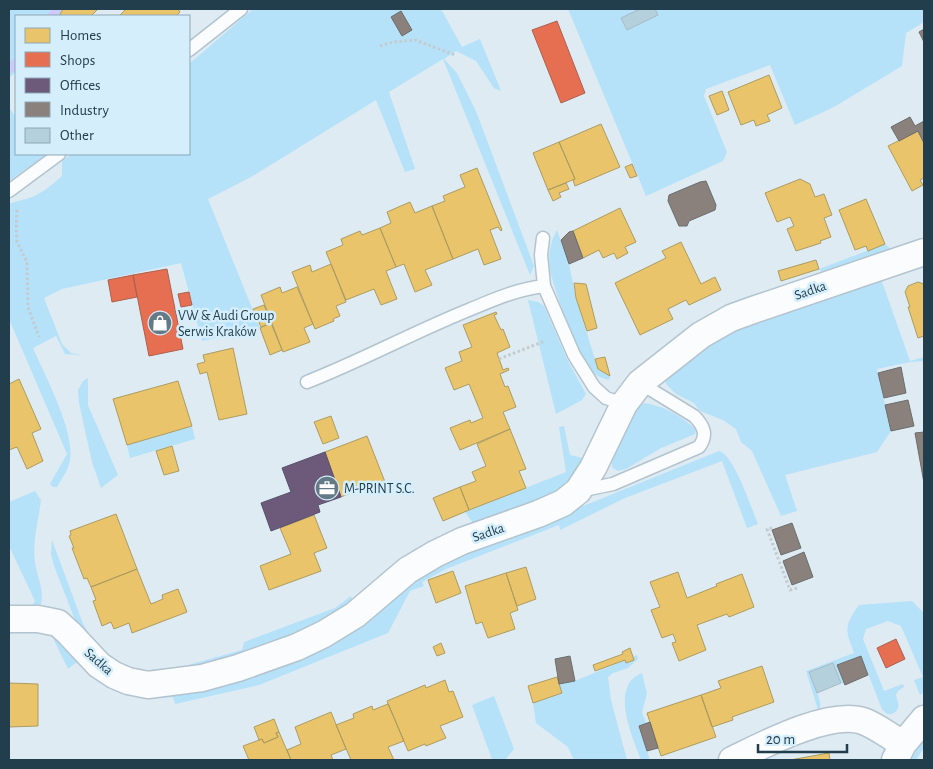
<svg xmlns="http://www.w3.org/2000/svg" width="933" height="769" font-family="'Alegreya Sans',sans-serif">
  <rect width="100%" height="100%" fill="#deebf3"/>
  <path fill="#b5e1f9" d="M9 9H63L59 16H16V72L9 78Z
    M253 9H441L462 47 480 39 501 91 494 88 476 61 456 51 444 59 457 73 476 111 534 266 530 275 443 59 389 92 415 169 405 172 376 100 251 177 208 199 260 328 202 341 181 263 62 289 44 298 62 344 71 353 83 355 65 354 56 336 33 348C44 373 75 432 70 459 69 469 62 478 57 487H53L50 484 67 454 9 319V204C16 201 24 200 32 197 44 192 53 184 62 176V161L71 154H189V64Z
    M568 9H924V22L906 33 902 66 834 107 795 125 770 65 706 89 704 96 727 152 723 161 646 196Z
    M9 108 16 117V154H45L46 155 9 181Z
    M557 230 569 264 576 298 598 369 610 376 609 380C604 379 599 377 595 374 581 362 552 287 550 268 548 255 550 242 557 230Z
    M924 239V244L825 277 819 269 885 244 894 252Z
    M881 279 910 361 924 357V361L910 362 877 369 891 431 877 452 785 475 797 511 781 516 752 451 741 442 736 429 723 420 700 411 694 403 676 394 666 384 665 377 725 330Z
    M528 300 538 302 544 306 567 359 586 394 582 400 556 414Z
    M88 378V405L118 475 101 488 92 462 79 403 78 390 83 381Z
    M644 403C665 406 680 416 696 429L695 434 661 448 626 469 618 471 612 467V454L637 408Z
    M192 426 195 439 130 458 127 445Z
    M564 426 570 455 587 459 573 487 475 526 465 512 566 472 559 427Z
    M719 451C735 456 751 508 758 524L747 528 722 461 625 498 560 530 559 525 446 569 422 582 424 586 410 591 388 633 373 639 259 685 175 704 173 697 163 698 161 694 175 692 415 576 449 556 556 517Z
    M35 491 41 500C38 524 31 544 36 568 39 581 45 594 40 607L30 609 35 601 9 546V502Z
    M52 540 83 624 92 638 108 656 121 665 135 670H150L185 666 242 650 244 642 335 608 351 596 353 603 332 620 242 658 144 676 110 662 77 625 54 566 51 554Z
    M912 601 924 613V692L920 695 914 680 923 677 901 626 888 621 866 629 863 639 884 691 903 684 904 687 898 691 896 695C898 704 902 708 892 714H887L882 709 861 656 837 665 845 685 841 683 833 663 809 672C813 683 824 702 819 713L806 671 854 653C845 629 844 626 859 605Z
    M9 628 48 630 81 659 68 669 51 634 9 632Z
    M637 655 638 659 628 668 613 673 608 677 611 700 627 760H574L568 747 536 723 533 703 562 693 559 684 575 681Z
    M642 673 647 694 642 712 646 723 639 726 650 760H641C632 736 609 686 642 673Z
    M494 696 514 749 505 760H491L492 759 472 705Z
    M924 738V748L916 760H911Z"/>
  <path fill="#e9c46a" stroke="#ad9c61" d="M63 9H96L97 10 91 16H59Z
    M126 9H178L180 12 176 16H119Z
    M769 75 782 108 767 115 770 121 756 126 754 120 741 125 728 92Z
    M722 91 729 110 717 115 709 96Z
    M601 124 620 167 575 186 573 180 575 179 559 142Z
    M918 131 924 143V178L920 180 923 185 912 191 888 146Z
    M559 142 575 179 548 190 533 153Z
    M632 164 637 176 630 178 625 167Z
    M477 168 502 230 501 231 498 227 490 230 501 259 484 265 478 249 453 259 432 206 445 201 443 196 465 187 460 175Z
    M800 179 810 184 815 197 824 194 832 215 824 218 831 237 820 241 821 243 796 251 787 229 794 226 790 217 777 222 765 193Z
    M566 183 569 189 559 193 561 197 553 201 548 190Z
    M866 199 885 244 868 251 866 246 855 250 839 210Z
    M410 202 415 213 432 206 453 259 425 270 432 285 415 292 404 264 396 267 380 228 391 223 387 212Z
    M620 208 636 242 625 247 628 253 617 259 614 253 603 258 599 250 583 258 573 231Z
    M380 228 396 267 386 271 397 299 381 305 374 289 346 300 326 252 343 245 341 239 360 231 362 235Z
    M681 242 701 284 715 277 721 290 689 305 686 300 668 309 673 319 640 335 615 283 666 258 662 251Z
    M816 260 819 269 781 281 778 271Z
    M331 264 346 302 336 306 340 316 333 319 334 321 315 329 292 272 310 265 312 272Z
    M918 282 924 284V336L918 338 908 307H910L905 292 908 286Z
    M574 283 586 284 597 328 587 331 576 298Z
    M280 287 282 293 297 287 313 324 304 328 310 342 283 352 261 295Z
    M264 305 271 323 261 327 253 309Z
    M496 312 497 314 494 315 501 330 503 329 510 347 497 353 503 370 508 368 509 370 500 374 505 387 508 386 516 407 503 412 510 429 460 450 450 428 470 420 471 423 483 418 469 384 454 390 445 368 462 361 459 352 472 347 463 325Z
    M271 323 282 350 270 355 260 328Z
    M233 348 247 414 219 420 207 372 200 374 197 364 205 362 203 355Z
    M605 357 610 376 598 369 595 359Z
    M19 379 41 429 32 433 43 461 27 469 17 447 9 450V384Z
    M178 381 192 426 127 445 113 399Z
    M331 416 339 438 323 444 314 422Z
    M510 429 526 469 519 471 526 488 469 510 460 487 476 481 472 472 486 466 477 444Z
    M367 436 387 487 367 494 365 487 341 497 325 452Z
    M172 446 179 471 164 475 156 451Z
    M460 487 469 510 443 521 433 498Z
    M116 514 137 569 91 587 87 578 84 579 72 548H74L69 536 71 535 70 531Z
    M314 515 327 548 314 553 321 571 269 590 260 566 291 554 280 528Z
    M526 567 536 599 517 606 506 573Z
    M137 569 151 604 163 599 162 595 178 589 187 612 132 633 129 623 114 629 111 622 102 626 93 601 96 600 91 587Z
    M453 571 461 593 436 603 428 580Z
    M678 572 687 598 717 586 716 584 742 574 754 607 729 617 727 614 697 625 706 650 679 661 672 643 676 642 673 634 662 638 651 610 660 607 650 582Z
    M506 573 518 610 510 613 515 629 488 638 482 622 476 624 465 586Z
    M441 643 445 653 437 656 433 647Z
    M630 648 634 660 626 663 625 660 595 671 593 665 623 654 622 652Z
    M762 666 774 702 732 717 733 720 712 727 701 695 721 688 718 681Z
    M557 677 562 693 533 703 528 686Z
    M445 680 449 692 453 691 463 717 440 726 446 738 426 746 425 744 408 751 387 701 425 685 426 688Z
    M9 683 38 684V726L9 727Z
    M701 695 716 737 661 756 647 713Z
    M388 704 404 741 388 747 394 760H351L336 725 354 718 353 714 372 706 373 710Z
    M331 712 346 749 331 755 333 760H291L287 750 301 744 295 727Z
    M274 719 279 732 276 733 278 737 264 743 262 739 259 740 254 727Z
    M279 732 291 760H249L243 746 262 739 264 743 278 737 276 733Z
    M829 753 830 760H790Z"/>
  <path fill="#e76f51" stroke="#ac604f" d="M557 21 585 93 561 103 532 30Z
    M167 269 183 349 149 356 133 275Z
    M133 275 137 297 112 302 108 280Z
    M189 292 192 305 181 307 178 294Z
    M896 639 905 659 886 668 877 648Z"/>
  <path fill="#6d597a" stroke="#56516c" d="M325 452 341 497 318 505 320 512 271 531 261 503 291 492 282 468Z"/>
  <path fill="#8a817c" stroke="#6b6d6d" d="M401 11 412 30 402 36 391 17Z
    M924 29V42L919 32Z
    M910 117 915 126 924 121V143L918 131 899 141 891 127Z
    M706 181 716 205 715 210 689 221 687 226H679L668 201 669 195 700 182Z
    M573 231 583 258 569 264 561 240 569 232Z
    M901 367 906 393 884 398 878 373Z
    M908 400 914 426 891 431 885 405Z
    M924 432V483L915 433Z
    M792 523 801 548 781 555 772 530Z
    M804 552 813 577 792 585 783 561Z
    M570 656 575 681 559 684 555 659Z
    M861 656 868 675 845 685 837 665Z
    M650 722 658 748 647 751 639 726Z"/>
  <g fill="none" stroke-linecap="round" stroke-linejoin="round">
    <path stroke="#cdc9fb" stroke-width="9" d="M52 16 57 9
      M9 69 16 63"/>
  </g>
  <path fill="#b5d0dd" stroke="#a8bac4" d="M640 9H655L658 15 627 30 621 18Z
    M833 663 841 683 817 693 809 672Z"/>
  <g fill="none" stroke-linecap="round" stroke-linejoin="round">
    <g stroke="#b3c4cf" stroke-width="15">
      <path id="service" d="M189 50 241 9
        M9 191 59 154
        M543 238 541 255 544 286 574 355 594 387 606 398 624 404
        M307 382C363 360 416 331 471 309 495 299 518 289 544 286
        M579 491 613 484 699 447C708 435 704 426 694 416L640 383"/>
    </g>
    <g stroke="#b3c4cf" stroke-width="29">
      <path id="minor" d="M9 619H38L58 623 69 633 99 665 114 675 128 681 148 685 202 678 238 668 297 647 324 634 355 615 408 570 435 554 462 541 538 514 563 503 578 491 593 468 624 404 640 383 701 335 731 318 753 310 924 252
        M732 760C763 745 829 710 863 721 877 726 890 737 903 744
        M895 760 903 744 924 719"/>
    </g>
    <path stroke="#c3cbcf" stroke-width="3" stroke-dasharray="2.5 2.5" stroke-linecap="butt" d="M380 46 393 42 415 40 455 55
      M17 210 16 229 17 242 27 262 28 307 39 337
      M499 359 545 341
      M772 528 767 529 790 590 797 588"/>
    <use href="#service" stroke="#fafcfd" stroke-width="12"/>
    <use href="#minor" stroke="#fafcfd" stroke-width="26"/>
  </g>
  <defs>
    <g id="shop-disc" transform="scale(1.25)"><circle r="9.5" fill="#647a86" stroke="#d5eefc"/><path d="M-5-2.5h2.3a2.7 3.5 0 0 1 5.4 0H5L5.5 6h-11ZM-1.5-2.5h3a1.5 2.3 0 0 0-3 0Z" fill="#fff"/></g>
    <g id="office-disc" transform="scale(1.25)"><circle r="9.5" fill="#647a86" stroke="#d5eefc"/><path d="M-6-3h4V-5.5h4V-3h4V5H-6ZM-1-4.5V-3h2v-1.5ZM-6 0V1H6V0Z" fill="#fff"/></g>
  </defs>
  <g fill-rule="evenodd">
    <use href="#shop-disc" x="160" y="323"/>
    <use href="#office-disc" x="327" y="488"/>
  </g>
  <g text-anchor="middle" stroke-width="5" stroke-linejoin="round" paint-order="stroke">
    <g font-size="14" fill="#223d4b" stroke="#d5eefc">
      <text transform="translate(810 290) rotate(-19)" y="5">Sadka</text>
      <text transform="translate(488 532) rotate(-19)" y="5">Sadka</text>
      <text transform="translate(99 661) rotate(41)" y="5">Sadka</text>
    </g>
    <g font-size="14" fill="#223d4b" stroke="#d5eefc" text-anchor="start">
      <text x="178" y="320">VW &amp; Audi Group<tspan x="178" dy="16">Serwis Kraków</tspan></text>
      <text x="344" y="493">M-PRINT S.C.</text>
    </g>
  </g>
  <rect width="933" height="769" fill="none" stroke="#223d4b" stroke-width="20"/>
  <rect x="15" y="15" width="175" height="140" fill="#d5eefc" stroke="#8da7b5"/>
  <rect x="25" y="28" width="25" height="15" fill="#e9c46a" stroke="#8da7b5"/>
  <text x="60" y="40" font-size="15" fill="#223d4b">Homes</text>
  <rect x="25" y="52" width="25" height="15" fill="#e76f51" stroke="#8da7b5"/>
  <text x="60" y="65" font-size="15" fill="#223d4b">Shops</text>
  <rect x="25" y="78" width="25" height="15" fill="#6d597a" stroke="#8da7b5"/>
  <text x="60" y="90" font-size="15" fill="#223d4b">Offices</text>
  <rect x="25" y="102" width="25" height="15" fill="#8a817c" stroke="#8da7b5"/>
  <text x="60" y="115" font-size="15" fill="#223d4b">Industry</text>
  <rect x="25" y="128" width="25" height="15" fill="#b5d0dd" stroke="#8da7b5"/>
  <text x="60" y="140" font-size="15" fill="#223d4b">Other</text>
  <path d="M758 744v8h89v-8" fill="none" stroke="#223d4b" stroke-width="2.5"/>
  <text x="766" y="744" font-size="15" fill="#223d4b" stroke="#d5eefc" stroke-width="4" paint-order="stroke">20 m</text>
</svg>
